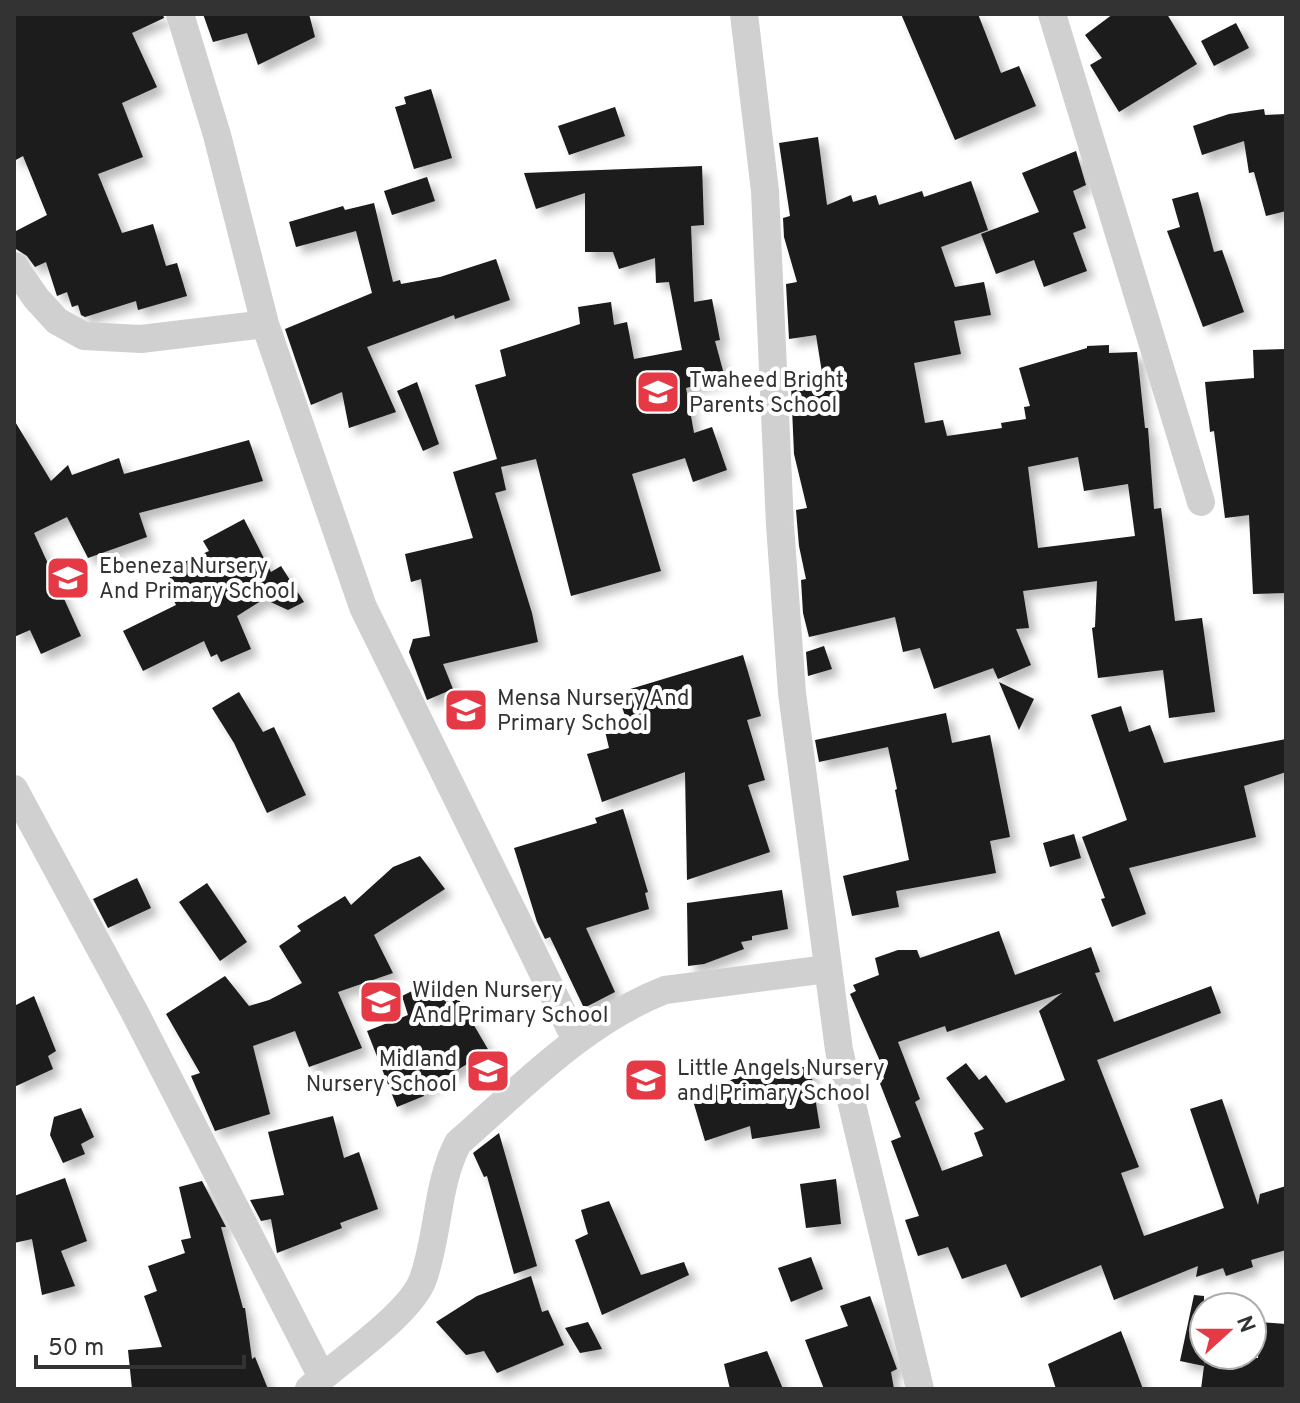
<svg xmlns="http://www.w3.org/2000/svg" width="1300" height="1403" font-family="Overpass,sans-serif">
  <defs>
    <filter id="shadow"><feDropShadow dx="7" dy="7" stdDeviation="4" flood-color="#0004"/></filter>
  </defs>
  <rect width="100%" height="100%" fill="#fff"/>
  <path fill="#1a1a1a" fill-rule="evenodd" filter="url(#shadow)" d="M14 14H163L164 18 132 33 157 87 122 103 143 157 98 174 122 233 153 224 166 266 177 263 187 296 138 310 136 301 85 317 81 315 78 305 72 307 67 292 57 296 46 262 35 267 27 256 16 249 14 232 47 215 23 156 14 161Z
    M203 14H309L315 37 258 65 247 33 213 42Z
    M901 14H978L1001 73 1019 66 1036 106 955 140Z
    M1113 14H1167L1197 64 1119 112 1090 65 1102 58 1085 35Z
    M1236 23 1249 48 1214 66 1201 41Z
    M431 89 452 158 414 169 395 107 406 104 404 97Z
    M615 107 625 136 569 155 558 126Z
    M1264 109 1265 115 1286 114V211L1266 216 1254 172 1249 173 1244 141 1202 155 1193 126 1229 114Z
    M818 137 827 205 851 195 853 202 876 195 879 205 922 191 924 197 971 181 988 230 941 247 955 287 984 282 991 315 954 321 961 354 914 363 925 423 943 420 947 436 1002 428 1001 423 1026 419 1024 407 1030 406 1019 368 1087 348V346L1109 345V353L1137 352 1145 428H1148L1154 509 1161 508 1175 621 1202 618 1215 712 1169 718 1163 670 1098 678 1092 628 1095 627 1097 581 1023 591 1029 628 1016 629 1031 665 998 679 993 668 934 689 920 648 903 652 895 617 809 637 803 613 801 580 806 579 799 546 796 510 807 508 794 454 791 385 823 379 816 335 789 339 786 284 797 282 784 237 783 218 790 216 779 143ZM1078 457 1084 491 1128 484 1135 536 1038 548 1028 467Z
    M1076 151 1086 185 1073 191 1086 228 1073 233 1087 271 1044 287 1034 260 996 274 981 234 1039 212 1022 173Z
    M702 166 704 225 691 226 694 302 712 299 720 340 715 341 725 378 686 388 694 433 712 427 727 470 693 482 685 458 632 474 661 571 571 596 536 459 501 467 506 490 495 493 532 613 538 642 443 664 453 689 427 700 409 652 413 639 430 636 421 579 411 582 405 554 473 538 453 472 497 459 475 385 506 376 500 350 580 324 578 307 611 302 614 325 627 322 634 359 682 350 669 282 656 283 655 258 619 269 613 252H585V193L536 209 524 173Z
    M427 177 435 201 392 215 384 191Z
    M1198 192 1214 252 1222 250 1244 312 1203 327 1167 231 1180 227 1172 199Z
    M374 203 393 282 400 280 401 284 440 277 496 259 510 300 455 319 454 315 367 347 396 412 349 428 342 392 311 405 285 329 372 293 356 231 296 247 289 222 343 206 345 210Z
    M1286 349V593L1253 594 1249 515 1225 518 1214 431 1210 432 1205 382 1254 378 1253 350Z
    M417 382 439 444 423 451 397 391Z
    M14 420 51 481 68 465 72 475 119 458 124 474 249 440 263 481 139 513 147 537 88 558 67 517 34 533 81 636 41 654 30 630 14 637Z
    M244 519 271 572 281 566 304 602 288 610 264 599 237 616 251 649 221 662 217 654 211 657 204 641 143 671 123 631 176 605 167 586 173 584 166 570 209 551 203 541Z
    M824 646 832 669 808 676 806 652Z
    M743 655 761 716 747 720 765 780 748 785 770 852 687 880 685 772 602 802 587 754 609 748 605 731 628 724 617 693Z
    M999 682 1034 699 1019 730Z
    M239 692 263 732 274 727 306 795 267 813 234 743 212 708Z
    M1121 706 1129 732 1150 725 1164 763 1286 739V772L1244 786 1256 837 1129 868 1146 914 1112 927 1101 899 1105 898 1082 837 1127 820 1091 715Z
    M946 713 952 743 990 735 1010 837 990 841 996 873 896 891 899 907 852 916 843 876 909 860 895 790 897 789 888 747 819 762 815 740Z
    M623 809 648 892 645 893 649 909 586 928 615 992 584 1008 550 937 545 939 537 922 514 848 597 823 595 818Z
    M1074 834 1081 858 1050 867 1043 843Z
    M420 856 445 889 374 935 393 973 338 992 362 1048 309 1067 295 1031 253 1046 270 1114 215 1131 191 1076 200 1073 166 1014 225 976 249 1006 269 1000 302 983 279 946 301 931 297 926 345 896 351 905 393 867Z
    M137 878 151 908 108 928 93 899Z
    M207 883 247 942 220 961 179 902Z
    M782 890 788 929 752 936V940L741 942 744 949 704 964 688 966 687 903Z
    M999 931 1015 975 1091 947 1100 972 1095 973 1114 1022 1211 986 1221 1013 1097 1060 1139 1167 1121 1173 1144 1236 1224 1208 1190 1109 1222 1099 1258 1205 1260 1194 1286 1186V1250L1251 1260 1253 1267 1226 1276 1223 1268 1196 1277 1198 1266 1114 1300 1101 1265 1021 1298 1006 1264 962 1279 948 1247 918 1256 905 1220 919 1216 891 1141 901 1137 879 1081 884 1079 881 1071 884 1070 850 994 856 991 853 985 879 975 875 958 898 950H917L920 958ZM1062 993 1039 1011 1065 1080 1006 1103 986 1075 979 1080 966 1063 946 1078 984 1129 974 1133 983 1156 942 1171 915 1102 920 1099 898 1042 945 1026 947 1032Z
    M436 979 447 1005 458 998 489 1051 422 1091 424 1096 397 1107 367 1031 408 1015 402 996Z
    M34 996 56 1051 48 1056 53 1069 14 1087V1006Z
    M810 1066 820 1128 752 1139 750 1126 705 1141 691 1094 742 1076Z
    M81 1108 94 1137 81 1144 85 1154 63 1163 50 1135 54 1117Z
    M333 1116 344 1158 359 1152 378 1209 340 1223 342 1228 277 1253 271 1219 261 1221 250 1200 284 1195 268 1132Z
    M499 1133 537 1266 514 1274 487 1176 484 1177 473 1153Z
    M65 1178 87 1241 61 1251 75 1286 42 1295 32 1239 14 1243V1196Z
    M836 1179 841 1224 806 1228 800 1184Z
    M202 1181 226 1227H221L243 1308H245L252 1359 255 1357 268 1389H132L128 1350 162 1347 144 1296 157 1291 148 1266 185 1253 181 1240 191 1238 179 1187Z
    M609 1201 641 1275 684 1262 689 1275 602 1315 575 1240 588 1234 581 1210Z
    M811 1257 823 1289 791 1302 778 1268Z
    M531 1276 542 1312 548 1310 564 1345 497 1373 484 1351 466 1355 436 1322 477 1296Z
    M1194 1295 1204 1296V1366L1205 1355 1258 1358 1260 1322 1286 1324V1389H1201L1204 1366 1180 1361Z
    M870 1296 897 1369 891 1372 894 1389H824L805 1340 848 1326 840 1306Z
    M588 1322 602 1349 580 1353 565 1328Z
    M1121 1331 1143 1389H1056L1048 1364Z
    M767 1351 783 1389H730L724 1364Z"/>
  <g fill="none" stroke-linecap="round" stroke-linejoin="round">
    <path stroke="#d0d0d0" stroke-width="28" d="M180 14 217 135 265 324 363 607 576 1040
      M744 14 765 191 780 525 792 693 839 1050 920 1389
      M1052 14 1201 502
      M14 266 36 298 57 321 84 336 141 339 265 324
      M14 789 135 1013 322 1377
      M309 1389C339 1361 411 1314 423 1279 439 1235 436 1185 458 1143 522 1087 585 1021 665 990L827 969"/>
  </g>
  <defs>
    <g id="school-square" transform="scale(2.3)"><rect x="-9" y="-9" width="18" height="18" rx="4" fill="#e63946" stroke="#fff"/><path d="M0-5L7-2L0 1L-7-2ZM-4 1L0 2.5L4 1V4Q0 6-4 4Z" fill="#fff"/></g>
  </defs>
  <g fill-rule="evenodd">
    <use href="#school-square" x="658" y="392"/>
    <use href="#school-square" x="68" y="578"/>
    <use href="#school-square" x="466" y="710"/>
    <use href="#school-square" x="381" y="1002"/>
    <use href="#school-square" x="488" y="1071"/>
    <use href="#school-square" x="646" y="1080"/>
  </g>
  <g text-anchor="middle" stroke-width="8" stroke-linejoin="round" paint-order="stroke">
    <g font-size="22" fill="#333" stroke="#fff" text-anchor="start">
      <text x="689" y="387">Twaheed Bright<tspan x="689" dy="25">Parents School</tspan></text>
      <text x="99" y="573">Ebeneza Nursery<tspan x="99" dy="25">And Primary School</tspan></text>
      <text x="497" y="705">Mensa Nursery And<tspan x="497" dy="25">Primary School</tspan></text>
      <text x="412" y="997">Wilden Nursery<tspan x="412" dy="25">And Primary School</tspan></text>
      <text x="457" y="1066" text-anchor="end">Midland<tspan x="457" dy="25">Nursery School</tspan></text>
      <text x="677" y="1075">Little Angels Nursery<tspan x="677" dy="25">and Primary School</tspan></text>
    </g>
  </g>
  <rect width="1300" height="1403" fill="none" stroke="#333333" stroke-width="32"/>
  <g transform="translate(1228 1331) rotate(69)"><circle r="38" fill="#ffffff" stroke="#adadad" stroke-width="2"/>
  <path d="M0-6L14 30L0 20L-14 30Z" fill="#e63946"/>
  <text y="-12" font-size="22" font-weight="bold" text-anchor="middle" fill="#333333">N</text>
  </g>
  <path d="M36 1355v12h208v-12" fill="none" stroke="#333333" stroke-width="4"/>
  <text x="48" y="1355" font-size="24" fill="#333333" stroke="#ffffff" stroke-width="6" paint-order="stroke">50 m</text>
</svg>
